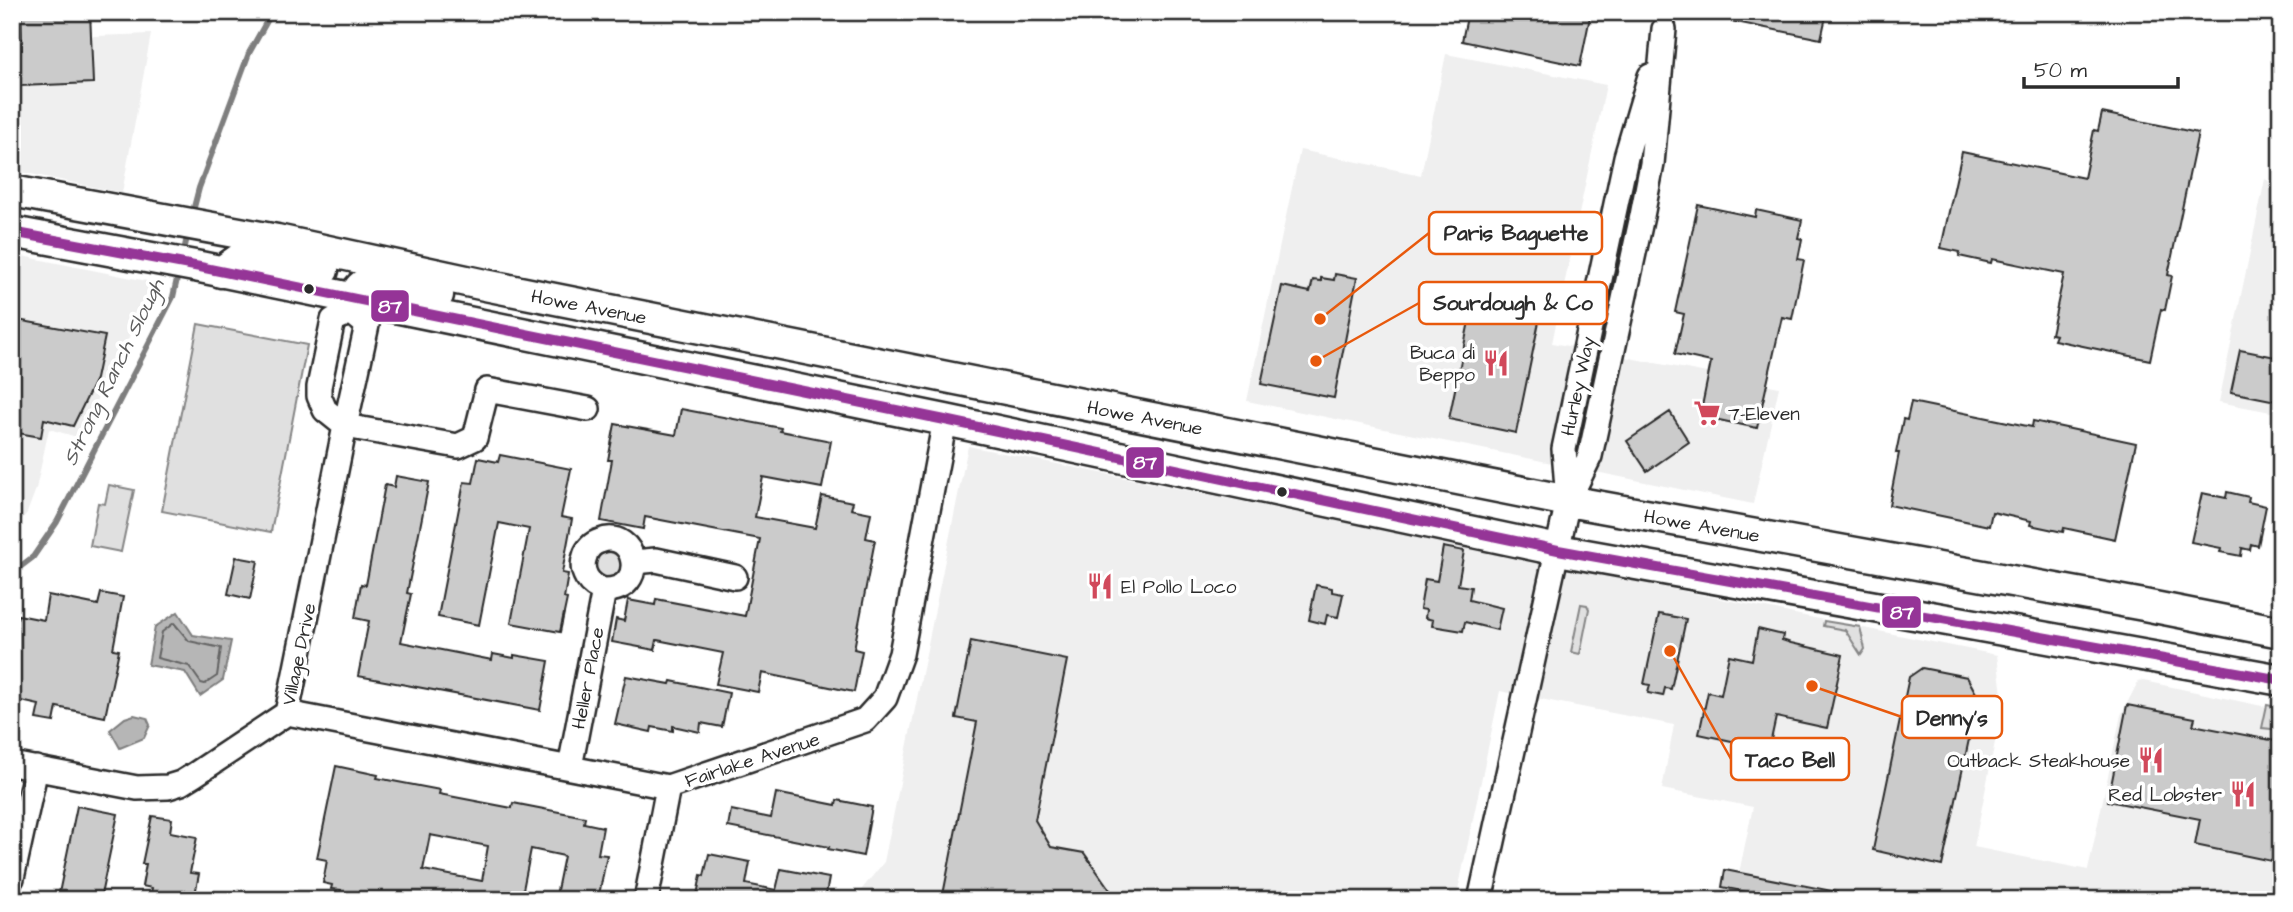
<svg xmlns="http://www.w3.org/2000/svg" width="2293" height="912" font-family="'Architects Daughter',sans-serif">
  <rect width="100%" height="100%" fill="#fff"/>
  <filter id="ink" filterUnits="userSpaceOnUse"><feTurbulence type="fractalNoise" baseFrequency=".0143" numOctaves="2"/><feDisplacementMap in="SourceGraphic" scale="14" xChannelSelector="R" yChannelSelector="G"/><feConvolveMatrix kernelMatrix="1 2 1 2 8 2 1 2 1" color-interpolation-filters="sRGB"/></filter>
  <g filter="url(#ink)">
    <path fill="#efefef" d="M151 34 122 193 12 170V39Z
      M1446 54 1606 85 1552 343 1779 387 1753 504 1247 401 1300 150 1421 175Z
      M2265 179 2281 187V414L2219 402Z
      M12 254 152 282 126 344 77 437 49 429 36 489 27 513 12 531Z
      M968 446 1997 655 2003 702 1974 847 2088 870 2121 715 2139 680 2281 710V900H1873L1739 873 1753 807 1662 789 1674 725 1500 691 1456 900H853L884 862Z
      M2281 545V604L2269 602Z"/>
    <path fill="#e0e0e0" stroke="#868686" stroke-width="2" d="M198 324 307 345 271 532 162 511Z
      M109 485 134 490 121 552 90 546 98 503 105 504Z
      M595 565a13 13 0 1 1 26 0a13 13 0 1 1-26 0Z
      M1581 604 1587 605 1589 609 1580 654 1571 652Z
      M1824 621 1860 627 1865 649 1861 655 1845 630 1823 626Z
      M2267 705 2281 708V730L2262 728Z"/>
    <path fill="#b6b6b6" stroke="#7e7e7e" stroke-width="2" d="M178 612 193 635 231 641 223 680 200 696 185 672 148 665 155 627Z
      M134 715 147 718 150 725 144 738 120 748 110 730 125 718Z"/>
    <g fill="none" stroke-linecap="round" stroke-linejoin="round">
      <path stroke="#636363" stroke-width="2" d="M174 623 189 641 221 648 217 676 205 684 201 683 189 666 157 658 162 632Z"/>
      <path stroke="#7e7e7e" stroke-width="6" d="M192 215 199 188 249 53 272 12
        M183 256 188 232
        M12 573 33 557 57 522 173 297 179 270"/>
    </g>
    <path fill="#cbcbcb" stroke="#2b2b2b" stroke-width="2" fill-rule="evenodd" d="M21 12H90L93 83 20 86 18 50H22Z
      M1468 12H1591L1580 66 1462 41Z
      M1727 12H1827L1821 39 1726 20Z
      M2102 113 2198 133 2168 275 2172 276 2165 310 2161 309 2150 360 2054 340 2056 335 2051 334 2064 274 1992 259 1991 263 1959 256 1960 252 1941 248 1962 152 2084 178 2094 130 2098 131Z
      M1698 205 1755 217 1756 210 1802 220 1798 238 1802 239 1798 259 1804 260 1792 319 1782 317 1757 428 1700 416 1711 362 1675 354 1684 314 1675 312Z
      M1335 274 1357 278 1334 398 1261 384 1282 286 1310 292 1313 280 1321 281V278L1334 280Z
      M1475 292 1542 307 1516 433 1449 419Z
      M12 319 105 336 96 379 73 426 44 419 41 437 12 432Z
      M2240 350 2281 358V402L2231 392Z
      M1911 402 2032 427 2033 421 2136 443 2115 539 2064 528 2063 532 2030 525 2031 521 1992 512 1989 526 1889 505 1899 453H1896L1903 419 1907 420Z
      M681 409 781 428 780 431 831 441 822 488 763 477 755 517 815 528 822 496 853 502 851 509 871 513 866 538 875 540 854 649 862 651 854 692 762 673 758 692 716 684 723 653 657 640 655 650 612 642 616 619 624 621 628 600 655 605 656 599 745 616 760 539 645 517 643 529 601 521 612 460H608L615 424 676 435Z
      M1670 412 1689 442 1647 471 1627 441Z
      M500 455 571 469 561 517 572 519 562 573 568 574 564 598 567 599 560 632 511 623 529 529 499 523 479 625 438 617 464 482 473 483 478 458 498 462Z
      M396 476 429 482 407 593 411 594 401 642 492 660 493 654 514 658V655L549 661 540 710 358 676 369 621 355 618 361 584 366 585 385 485 394 487Z
      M2227 492 2249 497 2248 502 2266 506 2258 546 2251 544 2250 550 2242 548 2241 556 2220 552 2221 548 2191 542 2202 493 2226 498Z
      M1443 547 1464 551 1458 585 1471 587 1469 600 1502 608 1497 630 1465 622 1463 631 1432 626 1433 620 1425 618 1426 610 1420 609 1425 579 1437 581Z
      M236 557 258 561 250 599 228 594Z
      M1316 585 1332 588V592L1343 594 1338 617 1327 615 1325 624 1309 620Z
      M101 593 123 597 113 649 119 650 105 717 57 707 54 722 36 719 39 705 12 699V646L18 615 44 620 48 595 98 605Z
      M1659 614 1686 619 1671 689 1665 688 1663 696 1648 693 1650 685 1644 684Z
      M1758 629 1783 635 1782 640 1791 643 1843 655 1827 728 1776 717 1769 749 1699 734 1708 692 1721 695 1729 655 1752 660Z
      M971 641 1067 660 1035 820 1051 847 1084 853 1117 900H942L977 722 956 718Z
      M1922 668 1967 677 1978 697 1942 866 1873 850 1909 677Z
      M626 676 670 684 671 681 729 693 722 727 701 723 700 732 673 726V731L652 727 651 732 615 724Z
      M2127 705 2195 718 2193 725 2281 742V863L2195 845 2200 819 2108 801Z
      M336 766 378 775 377 778 440 790 439 794 512 808 513 803 585 817 584 823 603 827 598 854 607 855 598 900H555L564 856 531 849 521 900H349L340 898 341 890 331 889 332 885 323 883 327 860 317 858ZM430 835 488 846 482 881 423 870Z
      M776 793 836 805 837 800 872 807 863 856 828 849 829 847 728 827 731 810 771 818Z
      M77 806 118 814 100 900 58 898Z
      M152 816 172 819 170 832 197 837 190 873 199 874 194 900H150L152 888 142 886 146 864H142Z
      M709 854 750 862 746 884 776 890 781 869 829 878 825 900H696L701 875 704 876Z
      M1725 870 1837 892 1836 900H1786L1722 887Z"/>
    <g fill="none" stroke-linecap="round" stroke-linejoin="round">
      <g stroke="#2b2b2b" stroke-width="28">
        <path id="minor" d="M351 312 333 320 319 387V396L325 410 345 426 458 446 475 438 487 390 588 409
          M1568 501 1564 449 1626 157 1650 76
          M634 562 656 560 735 577
          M287 713 668 787 865 720 885 698 901 654 945 420
          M12 764 137 788 168 787 181 783 194 775 287 713 345 426 367 325 351 312
          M570 767 604 590C650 591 636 527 600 541 593 543 587 549 585 556 579 572 589 586 604 590
          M12 878 36 768
          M646 900 668 787
          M1480 900 1568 501 1590 456 1642 216 1652 164 1664 29"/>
      </g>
      <g stroke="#2b2b2b" stroke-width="35">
        <path id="major" d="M12 191 277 240 485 285 1568 501 2144 605 2281 632
          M12 232 200 267 945 420 1558 550 2281 680
          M221 272 245 255 323 270
          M353 299C358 289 361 283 373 282L438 295"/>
      </g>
      <use href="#minor" stroke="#fff" stroke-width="23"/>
      <use href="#major" stroke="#fff" stroke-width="30"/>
      <g stroke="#fff" stroke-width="16">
        <path id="bus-1" d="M12 232 200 267 945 420 1558 550 2281 680"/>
      </g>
      <use href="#bus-1" stroke="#953497" stroke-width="10"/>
    </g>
  </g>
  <defs>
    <g id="restaurant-bare" transform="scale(2.1)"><path d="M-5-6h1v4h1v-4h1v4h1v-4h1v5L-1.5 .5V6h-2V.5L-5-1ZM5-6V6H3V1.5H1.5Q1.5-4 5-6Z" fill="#d1495b" stroke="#fff" stroke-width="2.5" paint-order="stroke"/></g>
    <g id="supermarket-bare" transform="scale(2.1)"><path d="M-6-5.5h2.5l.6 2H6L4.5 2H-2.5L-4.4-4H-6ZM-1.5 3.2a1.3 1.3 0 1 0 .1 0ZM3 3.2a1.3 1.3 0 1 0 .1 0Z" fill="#d1495b" stroke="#fff" stroke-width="2.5" paint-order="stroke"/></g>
  </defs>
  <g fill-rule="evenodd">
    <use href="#restaurant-bare" x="1496" y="363"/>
    <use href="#supermarket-bare" x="1707" y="413"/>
    <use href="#restaurant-bare" x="1100" y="586"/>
    <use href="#restaurant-bare" x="2151" y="760"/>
    <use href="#restaurant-bare" x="2243" y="794"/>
  </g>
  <g fill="#2b2b2b" stroke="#fff" stroke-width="2.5">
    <circle cx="309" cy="289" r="6"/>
    <circle cx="1282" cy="492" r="6"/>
  </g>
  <g text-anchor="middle" stroke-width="7" stroke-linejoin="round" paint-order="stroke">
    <g font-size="19" fill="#2b2b2b" stroke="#fff">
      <text transform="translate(589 306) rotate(11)" y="7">Howe Avenue</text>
      <text transform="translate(1577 386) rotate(-78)" y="7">Hurley Way</text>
      <text transform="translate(1145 417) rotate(11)" y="7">Howe Avenue</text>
      <text transform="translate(1702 525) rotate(10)" y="7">Howe Avenue</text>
      <text transform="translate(298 654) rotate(-78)" y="7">Village Drive</text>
      <text transform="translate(587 678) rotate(-79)" y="7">Heller Place</text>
      <text transform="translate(752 759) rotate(-18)" y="7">Fairlake Avenue</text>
    </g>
    <g font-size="19" fill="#2b2b2b" stroke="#fff" text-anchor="end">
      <text x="1475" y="359">Buca di<tspan x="1475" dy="22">Beppo</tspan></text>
      <text x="1728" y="420" text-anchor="start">7-Eleven</text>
      <text x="1121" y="593" text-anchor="start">El Pollo Loco</text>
      <text x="2130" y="767">Outback Steakhouse</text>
      <text x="2222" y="801">Red Lobster</text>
    </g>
    <g font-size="21" font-style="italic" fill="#5c5c5c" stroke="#fff">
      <text transform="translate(113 372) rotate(-64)" y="7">Strong Ranch Slough</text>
    </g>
  </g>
  <path fill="none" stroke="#e8590c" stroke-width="2.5" d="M1320 319L1429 233M1316 361L1419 303M1812 686L1902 717M1670 651L1731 759"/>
  <g fill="#e8590c" stroke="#fff" stroke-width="2.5">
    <circle cx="1320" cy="319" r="7"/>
    <circle cx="1316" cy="361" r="7"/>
    <circle cx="1812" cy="686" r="7"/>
    <circle cx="1670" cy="651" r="7"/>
  </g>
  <g fill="#fff" stroke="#e8590c" stroke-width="2.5">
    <rect x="1429" y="212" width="173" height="42" rx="7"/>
    <rect x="1419" y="282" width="188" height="42" rx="7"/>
    <rect x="1902" y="696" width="100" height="42" rx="7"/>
    <rect x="1731" y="738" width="118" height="42" rx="7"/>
  </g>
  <g font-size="21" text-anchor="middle" font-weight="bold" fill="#2b2b2b">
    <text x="1516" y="240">Paris Baguette</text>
    <text x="1513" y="310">Sourdough &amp; Co</text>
    <text x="1952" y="725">Denny's</text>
    <text x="1790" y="767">Taco Bell</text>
  </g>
  <g stroke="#fff" stroke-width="2.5">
    <rect x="370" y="289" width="40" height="34" rx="7" fill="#953497"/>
    <rect x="1125" y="446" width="40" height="33" rx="7" fill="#953497"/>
    <rect x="1881" y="595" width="41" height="34" rx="7" fill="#953497"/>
  </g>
  <g font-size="19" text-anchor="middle" font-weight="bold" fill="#fff">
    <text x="390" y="313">87</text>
    <text x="1145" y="469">87</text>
    <text x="1902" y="619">87</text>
  </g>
  <rect width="2293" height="912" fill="none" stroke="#fff" stroke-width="42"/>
  <rect x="21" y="21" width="2251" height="870" fill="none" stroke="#2b2b2b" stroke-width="2.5" filter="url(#ink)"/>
  <path d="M2024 77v10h154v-10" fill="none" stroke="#2b2b2b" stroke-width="3.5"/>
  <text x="2034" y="77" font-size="21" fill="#2b2b2b" stroke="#ffffff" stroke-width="5" paint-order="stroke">50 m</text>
</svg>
